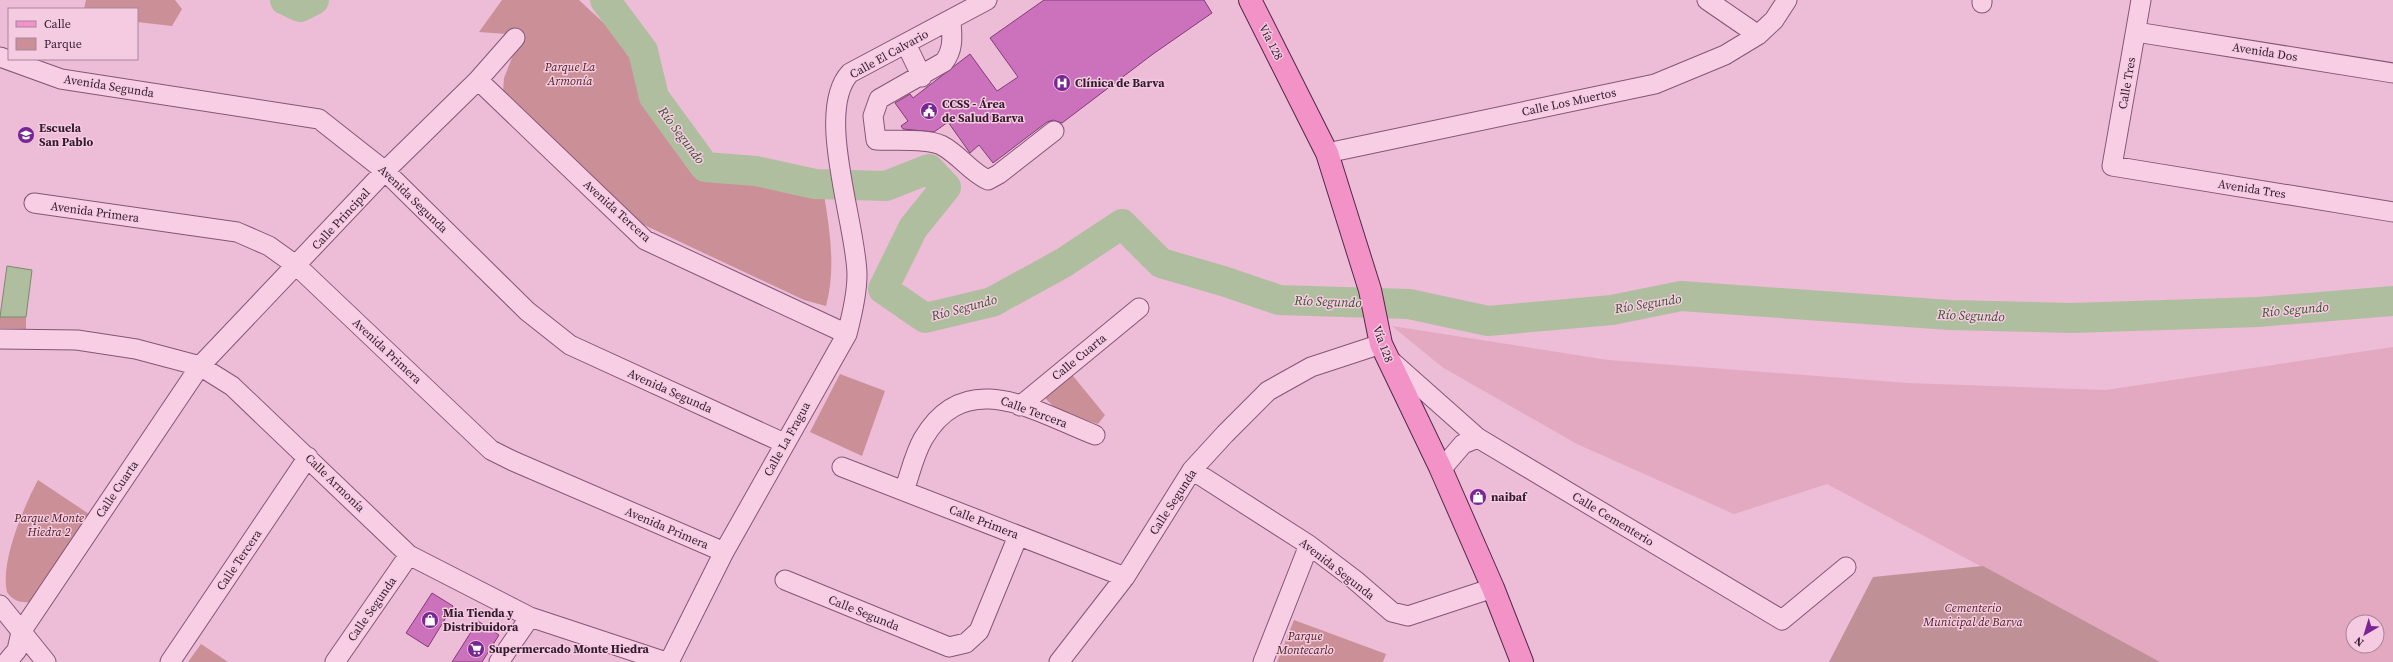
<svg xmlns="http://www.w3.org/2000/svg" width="2393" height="662" font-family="'Source Serif 4',serif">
  <rect width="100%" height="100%" fill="#edbcd6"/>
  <path fill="#e3a9c0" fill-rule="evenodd" d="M1392 326 1608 360 1908 383 2106 390 2393 347V662H2160L1827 484 1734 514 1577 444 1442 367ZM2353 622H2377V646H2353Z"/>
  <path fill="#cb9097" d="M86 0H175L182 9 172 26 137 22V9H84Z
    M502 0H579L608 27 633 59 644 100 695 175 824 194C830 232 836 269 826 306L804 300 642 224 503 92 504 78 521 35 479 32Z
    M0 317H26V329L0 328Z
    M1069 371 1105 415 1098 424 1059 412 1044 397Z
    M840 374 885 391 862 456 810 432Z
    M38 480 92 516 31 602C20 603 13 601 7 592 0 563 23 508 38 480Z
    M1294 620 1386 654 1383 662H1277Z
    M201 644 228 662H188Z"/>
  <path fill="#bf9096" d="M1983 566 2160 662H1829L1873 577Z"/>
  <path fill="#b0bea0" stroke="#798b68" d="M7 266 32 270 26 317H0Z"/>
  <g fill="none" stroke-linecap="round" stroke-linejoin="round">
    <path stroke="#b0bea0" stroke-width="30" d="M285 0 300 7 314 0
      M605 0 643 51 654 97 705 167 756 171 815 184 886 186 929 169 946 187 913 228 883 289 925 318 992 302 1063 263 1122 224 1161 263 1223 281 1279 300 1409 304 1488 321 1612 310 1681 296 1950 315 2072 318 2258 312 2393 301"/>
  </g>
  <path fill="#cc71bc" stroke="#833c78" d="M1044 0H1204L1212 13 1153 54 1062 123 1053 120 1047 122 993 163 979 145 970 153 948 122 934 132 903 129 901 126 908 121 895 103 910 94 913 98 970 54 997 91 1018 77 990 38Z
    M432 593 453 606 428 647 406 633Z
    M478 621 499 635 482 662H452Z"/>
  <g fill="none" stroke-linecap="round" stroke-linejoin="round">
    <g stroke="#845677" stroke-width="21">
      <path id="minor" d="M1707 0 1758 35
        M2141 0 2112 166 2393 212
        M1982 3V0
        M951 21C952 36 954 49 944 62L879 99 873 116 876 140C894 141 926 138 941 145 959 154 970 172 988 180L999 174 1054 131
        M2136 32 2393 73
        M906 44 922 77
        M0 57 61 79 319 119 385 171 527 311 570 345 784 443
        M478 80 645 240 847 334
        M1327 153 1655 84 1725 55 1758 35 1774 20 1787 0
        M34 203 237 232 269 246 297 266 491 450 513 461 724 552
        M0 339 77 340 136 349 200 366 232 386 409 555 530 617 666 662
        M1389 359 1478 438 1782 620 1846 567
        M1020 406 1139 308
        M842 467 1125 577
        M1440 467 1445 465 1463 444 1478 438
        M1192 470 1309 545 1355 580 1392 612 1408 616 1493 588
        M904 491C910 474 914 455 923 439 966 365 1036 412 1095 435
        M785 580 949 647 966 643 979 631 1018 536
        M0 605 46 662
        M7 662 17 650 21 632 200 366 385 171 478 80 515 38
        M170 662 308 457
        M335 662 409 555
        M499 662 530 617
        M669 662 724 552 847 334C852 315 857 295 857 275 857 226 814 111 850 73L987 0
        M1059 662 1125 577 1192 470 1225 434 1268 391 1311 367 1381 344
        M1263 662 1309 545"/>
    </g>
    <g stroke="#512a49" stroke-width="24">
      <path id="major" d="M1250 0 1327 153 1370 290 1381 344 1440 467 1493 588 1522 662"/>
    </g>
    <use href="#minor" stroke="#f8cee5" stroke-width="19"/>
    <use href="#major" stroke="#f292c7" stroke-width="22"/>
  </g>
  <defs>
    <g id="hospital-disc" transform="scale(0.9)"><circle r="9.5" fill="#782693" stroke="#f5cbe1"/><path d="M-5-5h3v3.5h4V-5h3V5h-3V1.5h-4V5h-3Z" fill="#fff"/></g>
    <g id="civic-disc" transform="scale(0.9)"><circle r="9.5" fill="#782693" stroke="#f5cbe1"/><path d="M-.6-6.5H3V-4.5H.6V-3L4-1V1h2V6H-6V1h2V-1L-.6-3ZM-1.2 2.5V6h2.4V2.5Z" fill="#fff"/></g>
    <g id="school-disc" transform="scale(0.9)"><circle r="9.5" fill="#782693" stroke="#f5cbe1"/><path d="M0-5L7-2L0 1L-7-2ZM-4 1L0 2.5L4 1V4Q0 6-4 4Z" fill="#fff"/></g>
    <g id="shop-disc" transform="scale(0.9)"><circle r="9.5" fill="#782693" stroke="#f5cbe1"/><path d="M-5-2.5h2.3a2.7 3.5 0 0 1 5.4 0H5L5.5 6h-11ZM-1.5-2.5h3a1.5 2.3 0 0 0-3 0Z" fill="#fff"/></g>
    <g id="supermarket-disc" transform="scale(0.9)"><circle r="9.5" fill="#782693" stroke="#f5cbe1"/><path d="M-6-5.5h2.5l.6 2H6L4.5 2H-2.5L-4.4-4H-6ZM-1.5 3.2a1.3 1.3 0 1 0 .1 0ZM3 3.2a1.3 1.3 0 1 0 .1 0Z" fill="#fff"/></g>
  </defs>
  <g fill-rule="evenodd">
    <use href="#hospital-disc" x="1062" y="83"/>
    <use href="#civic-disc" x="929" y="111"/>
    <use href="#school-disc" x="26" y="135"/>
    <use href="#shop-disc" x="1478" y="497"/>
    <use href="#shop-disc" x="430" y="620"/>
    <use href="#supermarket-disc" x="476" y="649"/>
  </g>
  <g text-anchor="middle" stroke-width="3" stroke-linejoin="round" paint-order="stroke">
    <g font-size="12" fill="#331b2d" stroke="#f5cbe1">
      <text transform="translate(1271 42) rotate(63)" y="4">Vía 128</text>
      <text transform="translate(2265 52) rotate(9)" y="4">Avenida Dos</text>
      <text transform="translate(889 54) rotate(-29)" y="4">Calle El Calvario</text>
      <text transform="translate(2127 83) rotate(-80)" y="4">Calle Tres</text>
      <text transform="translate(109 86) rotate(9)" y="4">Avenida Segunda</text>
      <text transform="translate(1569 102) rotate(-12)" y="4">Calle Los Muertos</text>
      <text transform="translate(2252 189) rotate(9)" y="4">Avenida Tres</text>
      <text transform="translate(413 199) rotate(44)" y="4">Avenida Segunda</text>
      <text transform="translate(617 211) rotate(42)" y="4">Avenida Tercera</text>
      <text transform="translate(95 212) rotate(8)" y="4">Avenida Primera</text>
      <text transform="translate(341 219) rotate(-47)" y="4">Calle Principal</text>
      <text transform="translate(1383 344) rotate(70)" y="4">Vía 128</text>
      <text transform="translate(387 351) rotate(43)" y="4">Avenida Primera</text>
      <text transform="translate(1079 357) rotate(-39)" y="4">Calle Cuarta</text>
      <text transform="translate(670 391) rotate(24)" y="4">Avenida Segunda</text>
      <text transform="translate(1034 412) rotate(20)" y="4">Calle Tercera</text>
      <text transform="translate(787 439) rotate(-61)" y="4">Calle La Fragua</text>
      <text transform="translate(335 483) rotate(44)" y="4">Calle Armonía</text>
      <text transform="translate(117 489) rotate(-56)" y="4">Calle Cuarta</text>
      <text transform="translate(1173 502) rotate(-57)" y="4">Calle Segunda</text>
      <text transform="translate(1613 519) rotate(31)" y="4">Calle Cementerio</text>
      <text transform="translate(984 522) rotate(21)" y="4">Calle Primera</text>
      <text transform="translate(667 528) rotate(23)" y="4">Avenida Primera</text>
      <text transform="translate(239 560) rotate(-56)" y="4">Calle Tercera</text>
      <text transform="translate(1337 569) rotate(38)" y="4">Avenida Segunda</text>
      <text transform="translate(372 609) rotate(-55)" y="4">Calle Segunda</text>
      <text transform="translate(864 613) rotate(22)" y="4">Calle Segunda</text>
    </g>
    <g font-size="12" font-style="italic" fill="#502221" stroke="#f5cbe1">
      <text x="570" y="71">Parque La<tspan x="570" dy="14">Armonía</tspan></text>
      <text x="49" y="522">Parque Monte<tspan x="49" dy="14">Hiedra 2</tspan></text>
      <text x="1973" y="612">Cementerio<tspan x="1973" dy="14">Municipal de Barva</tspan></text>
      <text x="1305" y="640">Parque<tspan x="1305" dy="14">Montecarlo</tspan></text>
    </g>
    <g font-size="12" font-weight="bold" fill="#331b2d" stroke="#f5cbe1" text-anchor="start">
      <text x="1075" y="87">Clínica de Barva</text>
      <text x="942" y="108">CCSS - Área<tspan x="942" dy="14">de Salud Barva</tspan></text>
      <text x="39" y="132">Escuela<tspan x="39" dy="14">San Pablo</tspan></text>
      <text x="1491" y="501">naibaf</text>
      <text x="443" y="617">Mia Tienda y<tspan x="443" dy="14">Distribuidora</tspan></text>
      <text x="489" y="653">Supermercado Monte Hiedra</text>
    </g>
    <g font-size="13" font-style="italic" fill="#36532a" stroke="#f5cbe1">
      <text transform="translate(682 135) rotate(53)" y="5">Río Segundo</text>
      <text transform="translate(1328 301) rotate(2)" y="5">Río Segundo</text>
      <text transform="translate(1648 303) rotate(-9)" y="5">Río Segundo</text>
      <text transform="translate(964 307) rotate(-15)" y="5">Río Segundo</text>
      <text transform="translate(2295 309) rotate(-5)" y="5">Río Segundo</text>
      <text transform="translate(1971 315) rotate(2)" y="5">Río Segundo</text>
    </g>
  </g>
  <rect x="8" y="8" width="130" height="52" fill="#f5cbe1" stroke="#a78599"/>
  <rect x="16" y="21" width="20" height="6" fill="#f292c7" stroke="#a78599"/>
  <text x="44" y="28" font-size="12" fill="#331b2d">Calle</text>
  <rect x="16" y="38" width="20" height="12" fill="#cb9097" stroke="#a78599"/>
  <text x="44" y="48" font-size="12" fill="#331b2d">Parque</text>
  <g transform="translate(2365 634) rotate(218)"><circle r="19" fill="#f5cbe1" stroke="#a78599"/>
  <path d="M0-3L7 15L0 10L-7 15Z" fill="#782693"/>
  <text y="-6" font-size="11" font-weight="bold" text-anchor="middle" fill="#331b2d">N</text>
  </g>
</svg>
